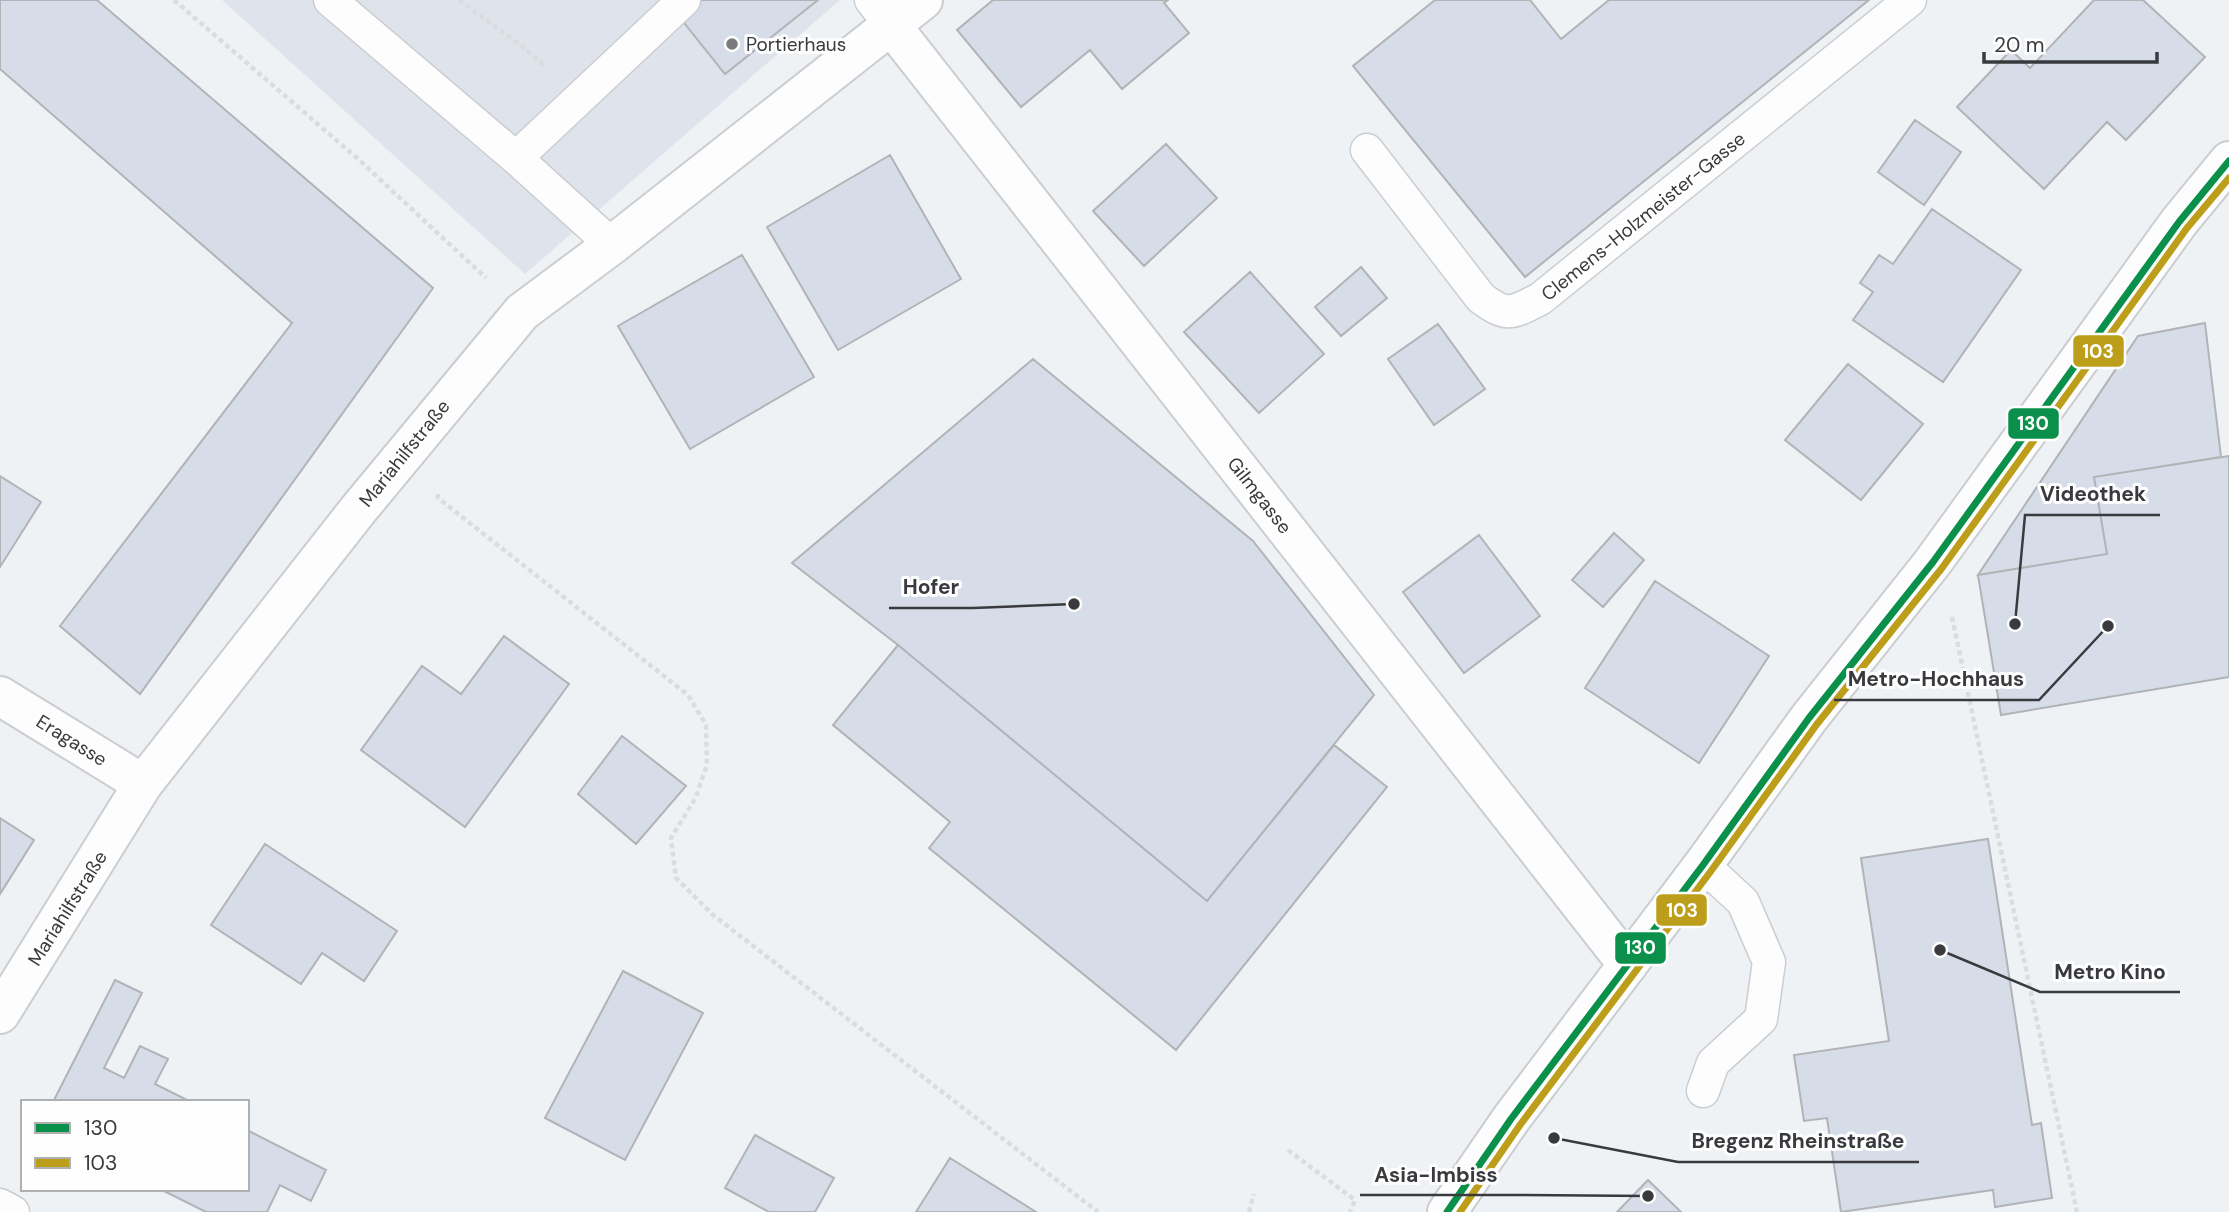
<svg xmlns="http://www.w3.org/2000/svg" width="2229" height="1212" font-family="'DM Sans',sans-serif">
  <rect width="100%" height="100%" fill="#eff2f5"/>
  <path fill="#dfe4ec" d="M222 0H840L525 274Z"/>
  <path fill="#d7dde8" stroke="#b1b3b6" stroke-width="2" d="M0 0H97L433 288 140 694 60 626 292 323 0 69Z
    M695 0H818L725 74 677 14Z
    M993 0H1168L1164 3 1189 33 1122 89 1090 50 1021 107 957 30Z
    M1435 0H1530L1561 39 1609 0H1869L1525 277 1353 66Z
    M2094 0H2143L2205 57 2126 140 2107 122 2044 189 1957 107 2011 50 2030 68Z
    M1915 120 1961 152 1924 205 1878 172Z
    M1166 144 1217 198 1144 266 1093 211Z
    M890 155 961 279 838 350 767 227Z
    M1932 209 2021 270 1943 382 1853 320 1873 292 1860 283 1879 255 1893 264Z
    M742 255 814 377 690 449 618 326Z
    M1361 267 1387 298 1341 336 1315 307Z
    M1250 272 1324 354 1259 413 1184 332Z
    M2205 323 2221 457 2094 477 2107 554 1978 575 2138 336Z
    M1438 324 1485 389 1434 425 1388 359Z
    M1033 359 1253 541 1374 695 1207 901 898 645 792 563Z
    M1848 364 1923 424 1861 500 1785 440Z
    M2229 456V677L2001 715 1978 575 2107 554 2094 477Z
    M0 476 41 502 0 567Z
    M1614 533 1644 560 1603 607 1572 580Z
    M1479 535 1540 616 1464 673 1403 592Z
    M1655 581 1769 656 1699 763 1585 688Z
    M504 636 569 684 465 827 361 750 422 666 461 694Z
    M898 645 1207 901 1334 745 1387 787 1176 1050 929 848 950 822 833 725Z
    M622 736 686 786 636 844 578 794Z
    M0 818 34 840 0 894Z
    M1988 839 2032 1125 2041 1123 2052 1198 1995 1207 1993 1190 1841 1212 1827 1118 1804 1121 1794 1055 1889 1041 1861 858Z
    M265 844 397 931 364 981 322 953 301 984 211 925Z
    M623 971 703 1013 625 1160 545 1118Z
    M115 980 142 993 104 1068 124 1078 140 1046 168 1059 155 1084 191 1102H53Z
    M247 1130 326 1170 311 1201 280 1185 267 1212H206L160 1189H247Z
    M755 1135 834 1178 815 1212H769L725 1188Z
    M950 1158 1036 1212H916Z
    M1648 1180 1681 1212H1617Z"/>
  <g fill="none" stroke-linecap="round" stroke-linejoin="round">
    <g stroke="#cbcdd0" stroke-width="35">
      <path id="service" d="M330 0 516 158
        M871 0 891 25
        M1367 150 1481 298C1508 318 1512 313 1540 299L1910 0
        M612 245 516 158 684 0
        M1703 1091 1713 1063 1761 1019 1769 962 1743 902 1703 865
        M0 1205 13 1212"/>
    </g>
    <g stroke="#cbcdd0" stroke-width="42">
      <path id="minor" d="M891 25 1628 965
        M0 696 143 784
        M0 1014 143 784 358 510 522 312 612 245 923 0
        M1447 1212 1511 1119 1703 865 1809 718 1933 562 2179 222 2229 161"/>
    </g>
    <path stroke="#dbdcdd" stroke-width="4.5" stroke-dasharray="5 3.5" stroke-linecap="butt" d="M174 0 357 158 486 278
      M459 0 523 47 546 67
      M438 494V498L688 695 706 725 707 765 695 799 671 838 676 878 713 915 1098 1212
      M1952 617 2077 1212
      M1288 1150 1355 1200 1350 1212
      M1249 1212 1254 1194"/>
    <use href="#service" stroke="#fdfdfe" stroke-width="32"/>
    <use href="#minor" stroke="#fdfdfe" stroke-width="38"/>
    <g stroke="#fefefe" stroke-width="12">
      <path id="bus-1" d="M1447 1212 1511 1119 1703 865 1809 718 1933 562 2179 222 2229 161"/>
    </g>
    <g stroke="#fefefe" stroke-width="12">
      <path id="bus-2" d="M1460 1212 1520 1125 1711 871 1817 724 1942 568 2187 228 2229 178"/>
    </g>
    <use href="#bus-1" stroke="#0b904b" stroke-width="7"/>
    <use href="#bus-2" stroke="#bc9e1b" stroke-width="7"/>
  </g>
  <circle fill="#797a7d" stroke="#fefefe" stroke-width="2.5" cx="732" cy="44" r="7"/>
  <g text-anchor="middle" stroke-width="6" stroke-linejoin="round" paint-order="stroke">
    <g font-size="19" fill="#393a3d" stroke="#fefefe" text-anchor="start">
      <text x="746" y="51">Portierhaus</text>
    </g>
    <g font-size="19" fill="#393a3d" stroke="#fefefe">
      <text transform="translate(1643 216) rotate(-39)" y="7">Clemens-Holzmeister-Gasse</text>
      <text transform="translate(404 453) rotate(-51)" y="7">Mariahilfstraße</text>
      <text transform="translate(1260 495) rotate(52)" y="7">Gilmgasse</text>
      <text transform="translate(72 740) rotate(32)" y="7">Eragasse</text>
      <text transform="translate(67 908) rotate(-58)" y="7">Mariahilfstraße</text>
    </g>
  </g>
  <path fill="none" stroke="#393a3d" stroke-width="2.5" d="M2015 624L2025 515H2160M1074 604L973 608H889M2108 626L2039 700H1834M1940 950L2040 992H2180M1554 1138L1678 1162H1919M1648 1196L1512 1195H1360"/>
  <g fill="#393a3d" stroke="#fefefe" stroke-width="2.5">
    <circle cx="2015" cy="624" r="7"/>
    <circle cx="1074" cy="604" r="7"/>
    <circle cx="2108" cy="626" r="7"/>
    <circle cx="1940" cy="950" r="7"/>
    <circle cx="1554" cy="1138" r="7"/>
    <circle cx="1648" cy="1196" r="7"/>
  </g>
  <g font-size="21" text-anchor="middle" font-weight="bold" fill="#393a3d" stroke="#fefefe" stroke-width="6" stroke-linejoin="round" paint-order="stroke">
    <text x="2093" y="501">Videothek</text>
    <text x="931" y="594">Hofer</text>
    <text x="1936" y="686">Metro-Hochhaus</text>
    <text x="2110" y="979">Metro Kino</text>
    <text x="1798" y="1148">Bregenz Rheinstraße</text>
    <text x="1436" y="1182">Asia-Imbiss</text>
  </g>
  <g stroke="#fefefe" stroke-width="2.5">
    <rect x="2072" y="334" width="53" height="34" rx="7" fill="#bc9e1b"/>
    <rect x="2007" y="407" width="53" height="33" rx="7" fill="#0b904b"/>
    <rect x="1655" y="893" width="53" height="34" rx="7" fill="#bc9e1b"/>
    <rect x="1614" y="931" width="53" height="34" rx="7" fill="#0b904b"/>
  </g>
  <g font-size="19" text-anchor="middle" font-weight="bold" fill="#fff">
    <text x="2098" y="358">103</text>
    <text x="2033" y="430">130</text>
    <text x="1682" y="917">103</text>
    <text x="1640" y="954">130</text>
  </g>
  <rect x="21" y="1100" width="228" height="91" fill="#fefefe" stroke="#afb0b1" stroke-width="2"/>
  <rect x="35" y="1123" width="35" height="10" fill="#0b904b" stroke="#afb0b1" stroke-width="2"/>
  <text x="84" y="1135" font-size="21" fill="#393a3d">130</text>
  <rect x="35" y="1158" width="35" height="10" fill="#bc9e1b" stroke="#afb0b1" stroke-width="2"/>
  <text x="84" y="1170" font-size="21" fill="#393a3d">103</text>
  <path d="M1984 52v10h173v-10" fill="none" stroke="#393a3d" stroke-width="3.5"/>
  <text x="1994" y="52" font-size="21" fill="#393a3d" stroke="#fefefe" stroke-width="5" paint-order="stroke">20 m</text>
</svg>
